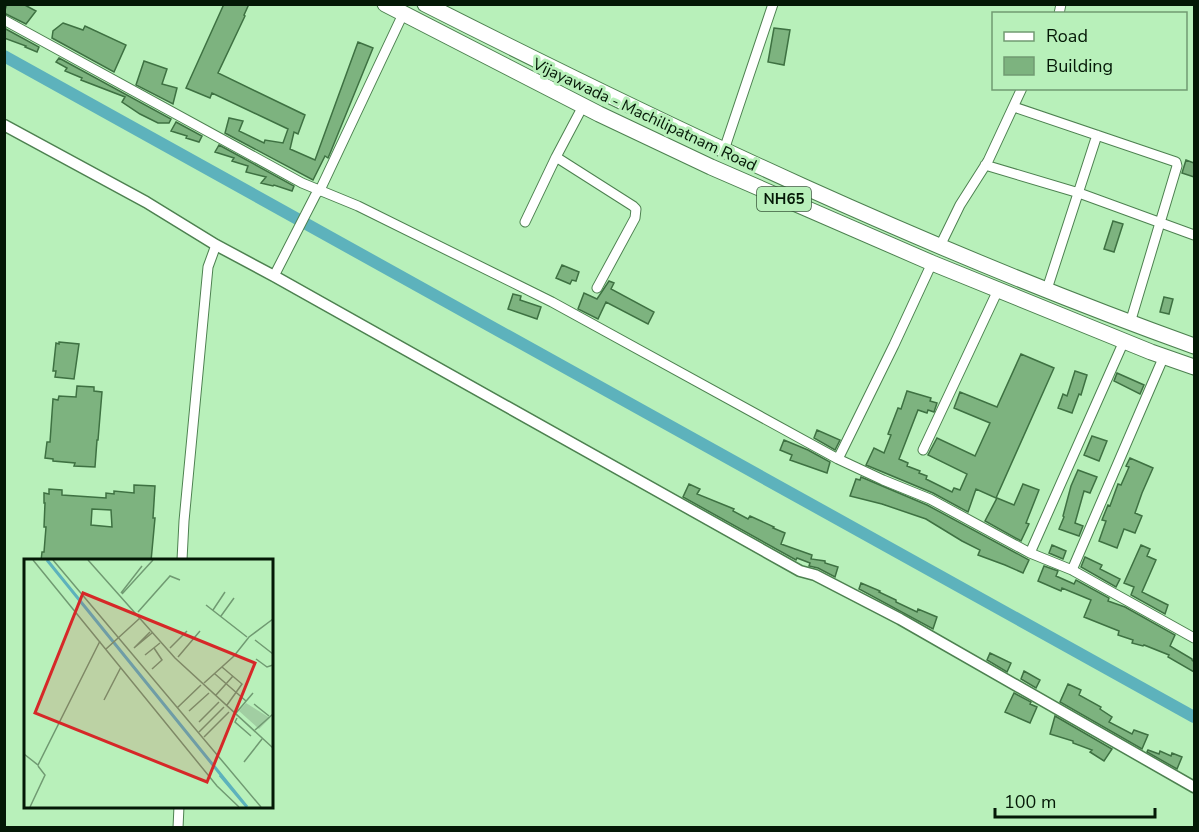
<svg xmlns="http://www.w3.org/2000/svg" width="1199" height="832" font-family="'Nunito Sans',sans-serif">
  <rect width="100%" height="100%" fill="#b8f0ba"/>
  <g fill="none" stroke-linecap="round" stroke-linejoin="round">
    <path stroke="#5db2bc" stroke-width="12" d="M4 56 1194 717"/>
  </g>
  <path fill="#7db37f" stroke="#3e7142" stroke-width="1.5" fill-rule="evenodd" d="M7 4H23L36 11 26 24 4 13Z
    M224 4H249L244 15 245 16 218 73 305 115 298 134 294 132 290 149 315 160 358 42 373 48 331 151 328 158 325 156 313 180 225 133 229 118 243 121 239 131 264 143 265 140 283 143 288 129 212 93 210 98 186 88Z
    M63 23 83 30 85 26 126 45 114 72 52 38 53 31Z
    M4 28 39 47 37 52 25 47 26 46 4 38Z
    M774 28 790 30 784 65 768 62Z
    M59 58 171 119 169 123H158L140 114 122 102 125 97 81 80 82 78 65 71 67 68 56 62Z
    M144 61 167 69 162 84 177 88 173 104 136 85Z
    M176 122 202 136 199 142 186 138 187 136 171 131Z
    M219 145 294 186 292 191 274 185 273 186 261 183 266 177 246 172 248 166 232 161 234 158 215 152Z
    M1186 160 1194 163V177L1182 173Z
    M1113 221 1123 224 1114 252 1104 249Z
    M562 265 579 272 576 281 572 280 570 284 556 278Z
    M609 281 614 283 611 289 654 312 648 324 606 302 598 319 578 309 584 293 597 299Z
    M513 294 521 296 520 300 541 307 537 319 508 309Z
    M1164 297 1173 299 1169 314 1160 312Z
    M59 342 79 344 74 379 55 377 56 371H53L56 343 59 344Z
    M1021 354 1054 368 996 498 976 489 968 512 933 493 866 465 874 448 884 453 891 435 888 434 898 408 901 409 907 391 931 398 930 401 937 403 934 412 928 410 927 413 918 410 899 459 908 463 907 466 920 471 919 473 927 476 926 479 952 492 954 488 960 490 967 474 928 455 937 438 975 456 990 423 954 408 960 392 997 407Z
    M1075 371 1087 375 1081 395 1079 394 1072 413 1058 408 1063 394 1067 396Z
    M1117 373 1144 385 1140 394 1114 381Z
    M77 386 94 387V391L102 392 98 440H97L95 467 74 466 75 463 53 461V459L45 458 47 442H50L53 399 58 400 59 396 76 397Z
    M817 430 840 440 835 450 814 438Z
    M1092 436 1107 441 1099 461 1084 455Z
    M784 440 808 450 830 462 827 473 790 460 792 455 780 450Z
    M1130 458 1153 468 1142 493 1135 513 1142 516 1135 533 1124 529 1117 548 1099 541 1106 521 1102 520 1108 505 1110 506 1118 484 1121 485 1129 467 1126 466Z
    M1078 470 1097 477 1090 493 1084 491 1075 523 1083 526 1079 536 1059 529 1064 517 1063 516 1071 486Z
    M861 477 927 505 1029 560 1023 573 1005 565 978 555 980 550 962 541 926 519 882 504 850 496 856 479 860 480Z
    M689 484 700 489 697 494 734 509 733 511 748 519 750 516 774 527 773 528 785 533 781 544 812 555 811 559 825 561V563L838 567 835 577 818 568 809 566 810 563 797 558 796 560 683 497Z
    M1023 484 1039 490 1026 523 1029 524 1021 541 985 521 997 498 1014 505Z
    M134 485 155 486 153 518H155L151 561H41L42 552H44L46 527H44L45 503H44V493L49 494V489L62 490V495L106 498V493L114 494V491L134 493ZM92 509 111 510 112 527 91 525Z
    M1052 545 1066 551 1063 559 1049 553Z
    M1141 545 1150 549 1147 556 1156 560 1142 592 1168 605 1165 614 1131 595 1134 587 1124 583Z
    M1085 557 1102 565 1100 569 1120 579 1116 587 1081 567Z
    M1044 566 1058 571 1056 576 1074 584 1076 580 1109 598 1108 601 1125 607 1175 635 1170 646 1192 659V660L1194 662V672L1168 657 1169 655 1144 645 1143 646 1132 643 1133 640 1118 635 1119 631 1084 617 1091 600 1062 588 1061 591 1038 581Z
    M861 583 880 591 879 592 896 600V602L917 612 918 609 937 617 933 629 859 589Z
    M990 653 1011 663 1007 672 987 660Z
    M1024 671 1040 680 1036 688 1021 679Z
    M1068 684 1081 690 1079 695 1101 707 1100 709 1112 717 1109 722 1132 734 1134 730 1148 735 1142 749 1060 702Z
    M1014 693 1031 702 1030 704 1037 707 1030 723 1005 712Z
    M1055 716 1112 749 1104 761 1090 752 1092 750 1073 743V741L1050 734Z
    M1148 750 1159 754 1160 751 1171 756 1172 753 1182 757 1177 769 1147 752Z"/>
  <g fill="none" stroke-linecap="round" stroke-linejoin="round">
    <g stroke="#4d8150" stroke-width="11">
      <path id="minor" d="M1059 14 1061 4
        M4 20 302 183 358 206 552 302 838 459 883 480 930 499 1030 553 1072 570 1194 638
        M1014 107 1176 162 1177 166 1130 323
        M724 150 773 4
        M556 157 633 206 636 209 635 218 597 288
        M985 165 1079 193 1194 235
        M525 222 556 157 583 106
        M940 246 960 205 988 161 1022 88
        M274 276 316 194 320 190 403 14
        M1047 289 1097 135
        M923 450 998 290
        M838 459 894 345 932 263
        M1030 553 1124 341
        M182 560 184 521 208 267 216 245
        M1072 570 1164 356
        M178 828 179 806"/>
    </g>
    <g stroke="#4d8150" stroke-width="13">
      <path id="tertiary" d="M4 125 146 202 216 245 274 276 800 571 815 575 900 619 1194 787"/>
    </g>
    <g stroke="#4d8150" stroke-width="17">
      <path id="trunk" d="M385 4 599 114 711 167 932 263 1151 352 1194 367
        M425 4C676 131 930 251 1194 346"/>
    </g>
    <use href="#minor" stroke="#fff" stroke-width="9"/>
    <use href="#tertiary" stroke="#fff" stroke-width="10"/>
    <use href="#trunk" stroke="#fff" stroke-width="15"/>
  </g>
  <g text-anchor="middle" stroke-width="6" stroke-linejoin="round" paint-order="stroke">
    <rect fill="#b8f0ba" stroke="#3a593c" stroke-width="1.5" x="757" y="187" width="54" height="24" rx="4.5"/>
    <g font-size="15" font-weight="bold" fill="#041806">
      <text x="784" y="204">NH65</text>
    </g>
    <g font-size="16" fill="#041806" stroke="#b8f0ba">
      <text transform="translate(645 114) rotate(25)" y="6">Vijayawada - Machilipatnam Road</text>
    </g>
  </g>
  <g transform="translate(24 559)">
    <rect width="249" height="249" fill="#b8f0ba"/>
    <path d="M222 144 246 159 235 170 215 152Z" fill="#a1cea2"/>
    <path fill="none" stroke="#5db2bc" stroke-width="3" d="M23 1 223 248M196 216 223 248"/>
    <path fill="none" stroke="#709a72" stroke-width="1.5" d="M9 1 193 227 215 248M29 1 237 248M64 1 151 99 249 189M97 34 118 7M98 35 129 1M182 46 223 78M189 51 201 33M114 53 146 17 156 21M197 57 210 39M126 73 110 89 128 74M231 81 249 95M146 89 163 72M82 90 116 59M121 96 136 84M154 98 176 72M232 100 243 108 249 106M198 108 218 125 203 146M128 110 138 101 130 89M191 115 222 142M180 124 210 97 225 78 249 60M192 136 209 117M80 141 97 108M230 145 245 157M153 149 177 126M165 152 185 134M212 154 229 134M213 159 211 163 227 177M175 163 195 143M231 171 249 155M175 173 200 148M180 178 205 153M0 195 14 206 76 82M220 203 238 180M6 248 21 216 14 207"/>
    <path fill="#d62828" fill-opacity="0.15" stroke="#d62828" stroke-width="3" d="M59 34 231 104 183 223 11 154Z"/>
    <rect width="249" height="249" fill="none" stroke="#041806" stroke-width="3"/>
  </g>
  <rect width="1199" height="832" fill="none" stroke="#041806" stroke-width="12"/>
  <rect x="992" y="12" width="195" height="78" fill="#b8f0ba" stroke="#709a72" stroke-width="1.5"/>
  <rect x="1004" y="32" width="30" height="9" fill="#ffffff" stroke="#709a72" stroke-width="1.5"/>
  <text x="1046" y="42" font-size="18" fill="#041806">Road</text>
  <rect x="1004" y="57" width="30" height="18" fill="#7db37f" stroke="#709a72" stroke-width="1.5"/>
  <text x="1046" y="72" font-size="18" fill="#041806">Building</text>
  <path d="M995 808v9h160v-9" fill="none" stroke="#041806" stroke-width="3"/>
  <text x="1004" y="808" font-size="18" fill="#041806" stroke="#b8f0ba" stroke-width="4.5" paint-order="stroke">100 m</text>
</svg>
